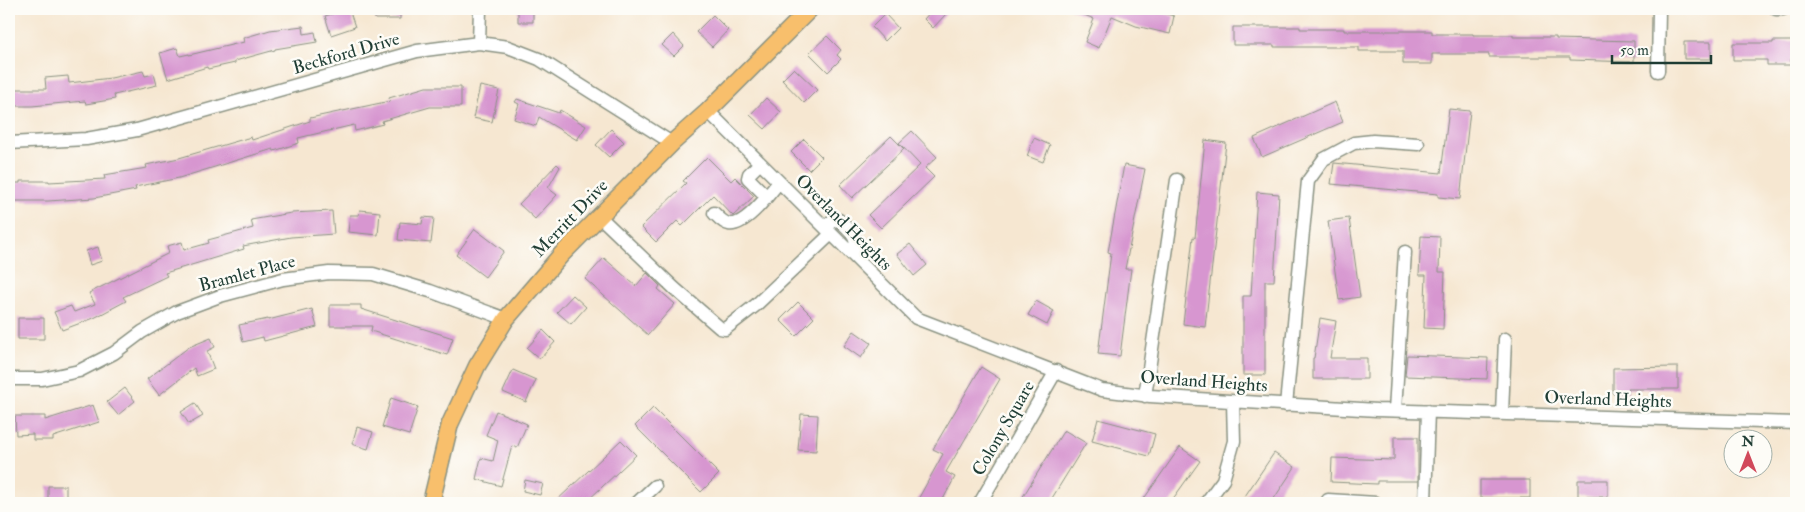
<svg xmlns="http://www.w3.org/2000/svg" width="1805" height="512" font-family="'IM FELL Double Pica',serif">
  <rect width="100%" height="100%" fill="#fdfcf7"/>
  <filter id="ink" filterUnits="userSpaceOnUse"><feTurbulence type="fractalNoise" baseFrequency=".02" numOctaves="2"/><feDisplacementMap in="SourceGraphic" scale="10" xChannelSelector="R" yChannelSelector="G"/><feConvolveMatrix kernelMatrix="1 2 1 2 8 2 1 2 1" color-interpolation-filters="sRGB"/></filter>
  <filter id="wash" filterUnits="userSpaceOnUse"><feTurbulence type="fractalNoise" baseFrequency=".0096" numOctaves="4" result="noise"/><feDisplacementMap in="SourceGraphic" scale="20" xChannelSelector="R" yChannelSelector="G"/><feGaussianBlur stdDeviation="1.12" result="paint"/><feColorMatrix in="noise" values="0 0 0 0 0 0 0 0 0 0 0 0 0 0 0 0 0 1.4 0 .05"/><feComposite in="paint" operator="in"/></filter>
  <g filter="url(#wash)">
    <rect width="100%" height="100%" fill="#f6e7d1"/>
    <g id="blocks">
      <path fill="#d796d0" d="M349 9 355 27 331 35 325 16Z
        M375 9H400V19H375Z
        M518 9H533V22H518Z
        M933 9H940L946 14 933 28 924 19Z
        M1070 9H1148L1174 16 1170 34 1136 26 1112 16 1099 48 1085 42 1094 19Z
        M885 14 898 28 885 41 872 27Z
        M713 15 728 30 712 47 696 32Z
        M303 26 304 34 315 32 317 42 275 49V50L235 61V63L208 69 207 67 168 79 160 53 177 48 180 56 189 54V55L244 42 243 38 270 30Z
        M1233 27H1300V29H1344V31H1432V34H1473V35H1513V37H1556V39L1634 41V62L1570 60V57H1489V54H1432V64H1403V51H1359V47H1274V45H1233Z
        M673 34 684 46 674 56 662 45Z
        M827 36 841 50 837 55 841 59 828 72 809 53Z
        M1773 41H1796V59H1791V65H1767V60H1733V43H1773Z
        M1684 42H1711V59H1684Z
        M794 68 817 90 804 103 782 80Z
        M143 71 145 76 154 74 157 85 114 95 115 99 86 104 85 101 32 106H9V89H46L45 78 68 76 69 83 111 78Z
        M480 86 499 90 492 122 473 118Z
        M426 87H461V107H430L382 121 383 124 355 131 354 125 298 138 299 143 274 151 273 149 179 178 135 187 136 190 94 198 48 201H9V183H20V181H49V182L105 179 104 175 147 168 146 165 179 158 251 137 252 140 310 121V118L390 101 389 98Z
        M766 98 781 112 765 129 750 115Z
        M517 99 559 113 560 110 586 126 577 140 539 117 536 126 514 119 519 104 515 102Z
        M1335 102 1343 122 1262 157 1254 138Z
        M1449 109 1470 111 1460 199 1438 197V194L1331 184 1334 163 1441 173Z
        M611 129 624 142 609 157 596 145Z
        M912 131 937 157 925 168 934 177 881 228 868 215 920 165 899 143Z
        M891 136 904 149 852 198 840 185Z
        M1034 138 1050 145 1043 162 1027 156Z
        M804 139 822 157 809 170 791 152Z
        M1205 140 1226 143 1205 327 1183 324 1193 237 1195 238Z
        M707 157 731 181 735 177 754 196 733 216 713 195 682 226 677 221 656 242 641 227 686 183 683 181Z
        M557 164 560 167 548 188 557 195 535 219 519 204Z
        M1124 165 1145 169 1125 269H1131L1120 356 1098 354 1111 253 1108 252Z
        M1257 192 1279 194 1274 281H1265V375H1243V296H1251Z
        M360 210 380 212 378 235 348 232 350 215H359Z
        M332 211 334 234 291 237 243 246 244 249 165 273 167 276 123 297 126 301 94 318 62 330 54 312 71 306 74 312 95 304 89 293 169 253 167 246 182 242 184 250 209 243 208 240 253 228 251 220 291 213Z
        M423 217 434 218 431 243 398 240 400 222 422 224Z
        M1349 218 1360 297 1339 300 1328 221Z
        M475 229 504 251 485 277 456 255Z
        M1421 236 1440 237 1439 272H1445L1443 329 1424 328 1426 275H1419Z
        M910 244 927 265 914 276 897 254Z
        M98 247 102 261 90 265 86 251Z
        M604 258 636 286 647 273 660 286 658 289 675 304 648 335 585 279Z
        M573 295 586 307 571 324 557 312Z
        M1036 301 1054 311 1047 325 1028 315Z
        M798 302 814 318 796 336 780 320Z
        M330 305H361V309L453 338 447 355 371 331 372 326H330Z
        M312 309 317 327 264 341 263 337 243 342 239 325 268 319V320Z
        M18 318H44V339H18Z
        M1320 318 1336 321 1330 358H1367V379H1313V358H1314Z
        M543 330 555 342 540 359 527 348Z
        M854 331 871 343 861 358 844 346Z
        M211 338 215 347 207 351 214 369 197 376 194 368 159 395 147 379 189 347Z
        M1407 355 1488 358 1487 379 1405 376Z
        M981 367 1000 379 946 472 955 477 941 503H916L943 454 933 449Z
        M1678 367V389H1628V394H1613V368Z
        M513 370 536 380 526 402 503 392Z
        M125 388 135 401 118 415 107 402Z
        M391 398 418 407 409 435 382 427Z
        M195 403 203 416 189 424 181 412Z
        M93 405 99 422 53 437V440H33V434L16 435 15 416H45V420Z
        M653 408 719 474 701 492 635 426Z
        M496 411 527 424 517 448 512 446 501 486 476 479 481 458 493 461 498 440 486 435Z
        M801 414 818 415 816 451 798 450Z
        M1098 419 1155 434 1149 456 1092 441Z
        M357 427 373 432 368 449 352 444Z
        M1064 430 1086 443 1049 503H1019Z
        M1394 437H1418V481H1377V484L1331 482 1332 458 1394 460Z
        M621 440 636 455 585 503H554Z
        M1180 447 1200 461 1170 503H1141Z
        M1274 453 1295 467 1271 503H1249L1243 499Z
        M525 480 543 484 540 495 523 491Z
        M1480 480H1530V498H1480Z
        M1578 480H1608V497H1578Z
        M48 486H66V501H48Z"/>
    </g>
  </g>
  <g filter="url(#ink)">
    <use href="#blocks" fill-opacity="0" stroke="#8a9282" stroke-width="1"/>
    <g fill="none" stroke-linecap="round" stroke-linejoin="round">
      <g stroke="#8a9282" stroke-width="15">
        <path id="minor" d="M1776 9H1783
          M479 43 480 9
          M1658 71 1659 9
          M708 111 916 318 1102 390 1150 396 1377 410 1796 423
          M9 143 86 139 137 130 417 51 479 43 508 47 539 59 672 143
          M760 163 749 174 748 178 767 197
          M714 213C718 217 723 223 729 224 745 227 770 193 779 182
          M599 216 674 288 720 328 725 329 756 305 831 234
          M825 227 832 221 839 220C851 232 861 237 852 254
          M9 379H42L79 371 114 353 142 332 177 312 220 296 283 279 329 273 373 274 430 291 506 319
          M1145 396 1177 180
          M1286 405 1308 181 1324 159 1354 143 1373 141 1418 144
          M1395 410 1405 252
          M1502 414 1505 339
          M1328 500 1376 503
          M637 503 655 486
          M980 503 1056 371
          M1206 503 1223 480 1234 441 1233 402
          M1425 503 1428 411"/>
      </g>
      <g stroke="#8a9282" stroke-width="19">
        <path id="major" d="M431 503 450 424 477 366 506 319 561 255 672 143 708 111 810 9"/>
      </g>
      <use href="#minor" stroke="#fff" stroke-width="12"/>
      <use href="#major" stroke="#f8bf6c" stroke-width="16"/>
    </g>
  </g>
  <g text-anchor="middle" stroke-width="5" stroke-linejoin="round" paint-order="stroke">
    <g font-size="18" fill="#1f3d34" stroke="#fdfcf7">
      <text transform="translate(346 53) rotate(-16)" y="6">Beckford Drive</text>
      <text transform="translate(570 218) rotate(-46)" y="6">Merritt Drive</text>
      <text transform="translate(844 222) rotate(45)" y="6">Overland Heights</text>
      <text transform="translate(247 273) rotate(-15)" y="6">Bramlet Place</text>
      <text transform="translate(1204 381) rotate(4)" y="6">Overland Heights</text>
      <text transform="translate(1608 399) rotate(2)" y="6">Overland Heights</text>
      <text transform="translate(1003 428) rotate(-60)" y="6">Colony Square</text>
    </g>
  </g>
  <rect width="1805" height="512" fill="none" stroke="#fdfcf7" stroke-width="30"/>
  <g transform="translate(1748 454)"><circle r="24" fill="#fdfcf7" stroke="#a4b0a9"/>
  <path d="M0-4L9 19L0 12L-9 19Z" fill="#d1495b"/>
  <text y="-8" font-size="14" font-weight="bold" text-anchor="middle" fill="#1f3d34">N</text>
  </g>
  <path d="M1612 55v8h99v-8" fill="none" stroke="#1f3d34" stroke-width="2.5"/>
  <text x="1620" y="55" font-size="15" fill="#1f3d34" stroke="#fdfcf7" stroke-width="4" paint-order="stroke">50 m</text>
</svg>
